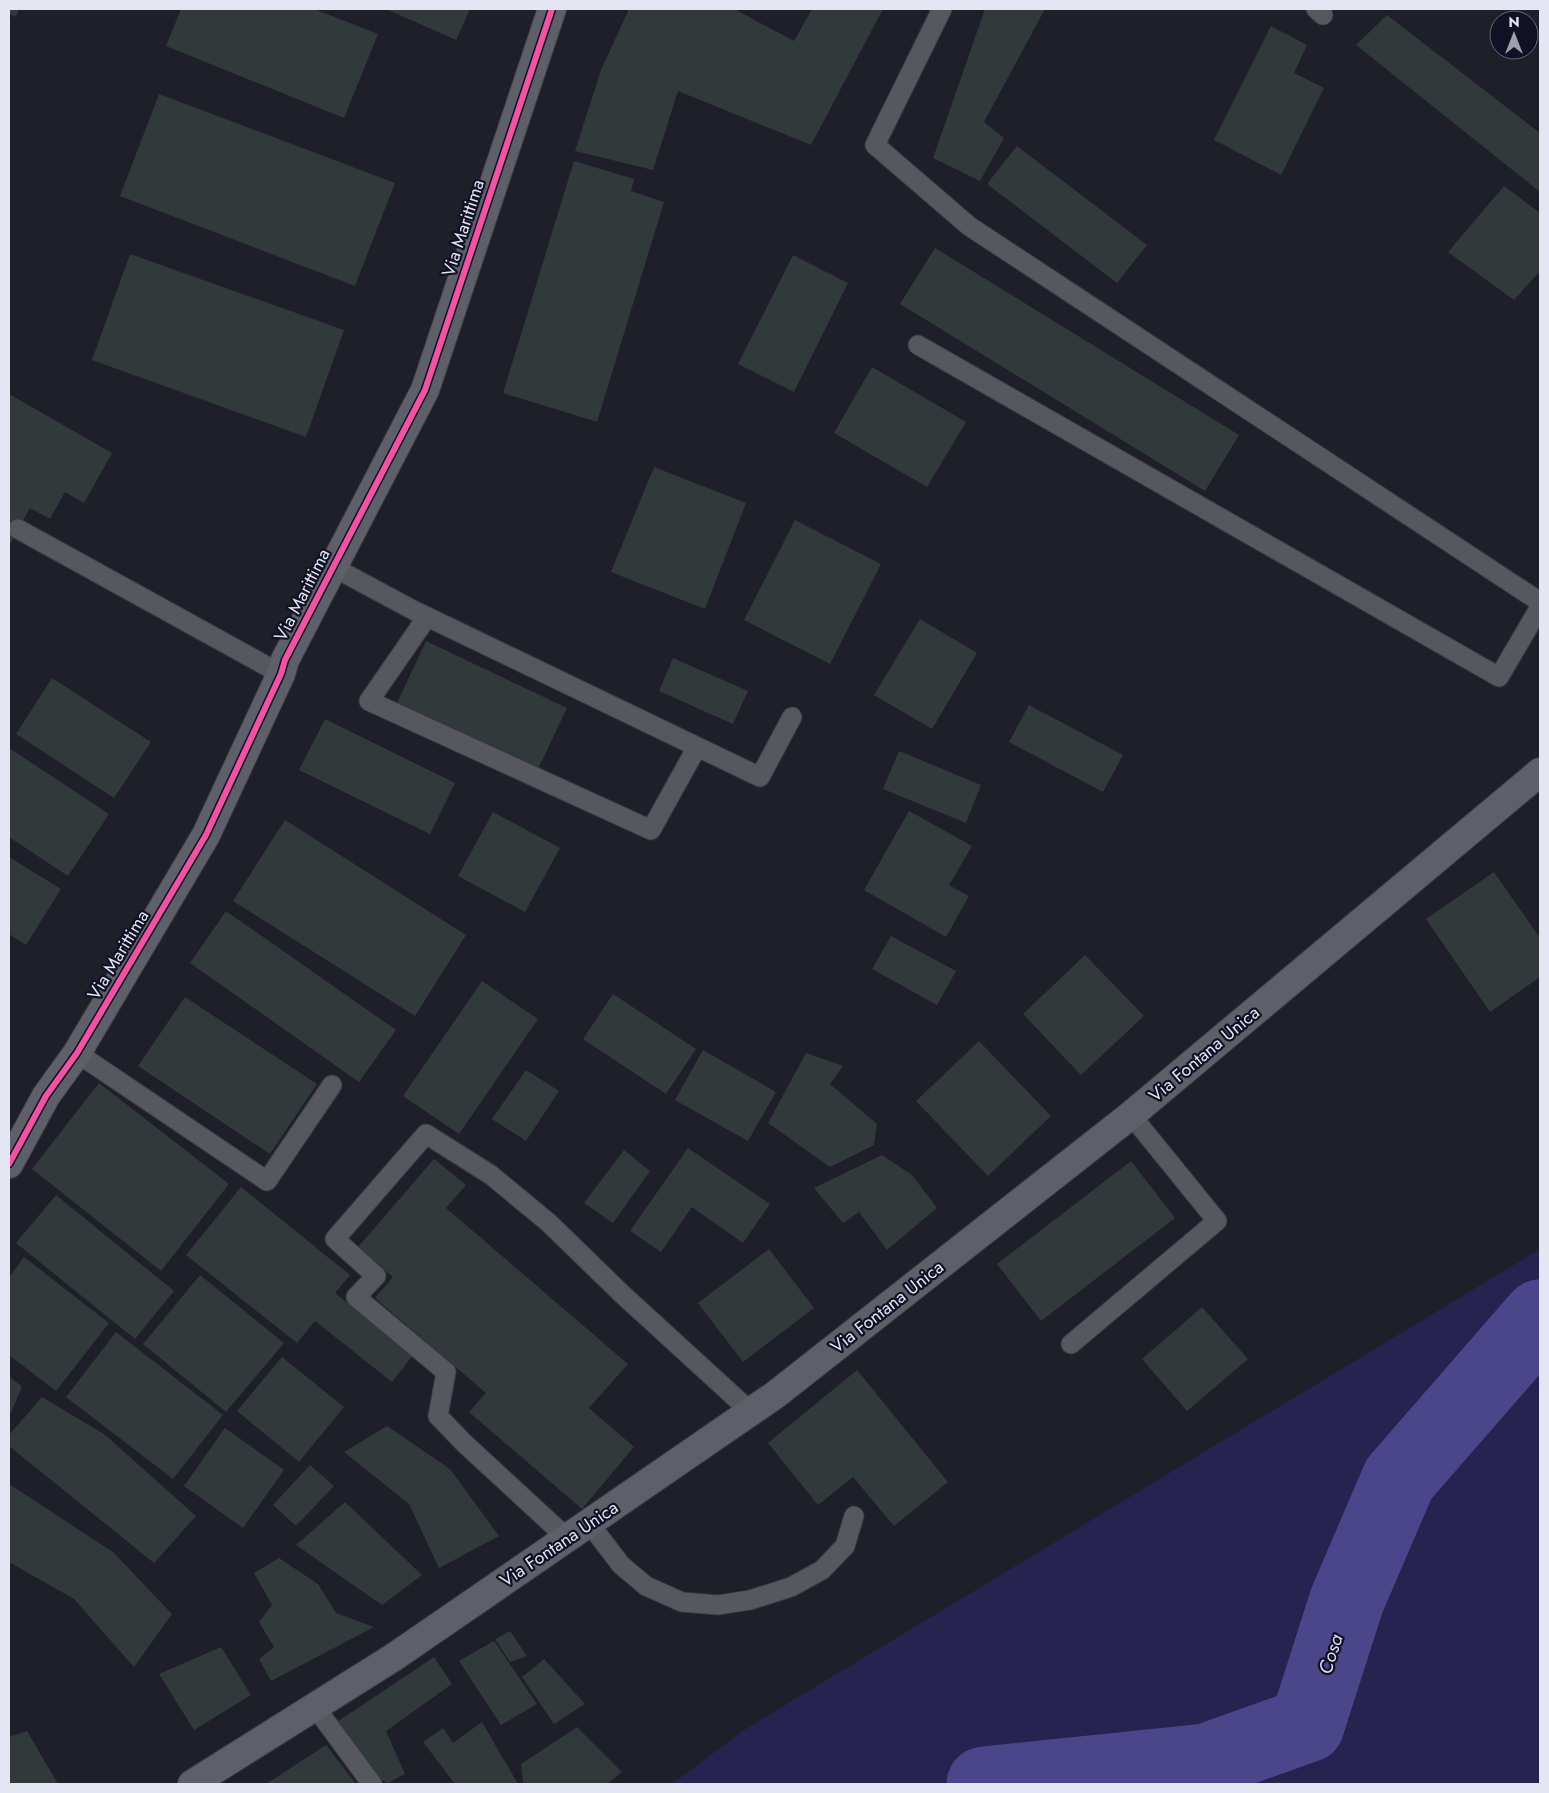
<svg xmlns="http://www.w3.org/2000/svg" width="1549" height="1793" font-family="Jost,sans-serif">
  <rect width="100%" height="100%" fill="#1f1f2a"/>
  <path fill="#272250" d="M1540 1249V1784H672L744 1730Z"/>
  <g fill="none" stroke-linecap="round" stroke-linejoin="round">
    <path stroke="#4b468a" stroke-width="75" d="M984 1784 1206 1761 1307 1725 1347 1600 1399 1479 1540 1317"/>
  </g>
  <path fill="#31393b" d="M9 9H19L16 17 9 14Z
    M181 9H314L378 34 344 118 166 46Z
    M386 9H470L456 40Z
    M629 9H734L794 41 812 9H883L811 145 678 91 653 170 575 151 601 70Z
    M985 9H1045L984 122 1004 138 980 181 933 158Z
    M1387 15 1540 133V192L1356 45Z
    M1271 26 1307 45 1294 73 1324 88 1281 175 1214 140Z
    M159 94 395 183 355 286 120 196Z
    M1017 146 1147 245 1117 283 987 184Z
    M574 161 634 179 631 191 664 202 597 422 503 393Z
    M1504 186 1540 213V271L1514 300 1448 252Z
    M935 248 1239 435 1205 491 900 304Z
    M130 254 344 330 306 437 92 360Z
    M793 255 848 283 794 392 738 364Z
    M872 367 966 422 927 487 834 433Z
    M9 394 112 453 84 503 65 492 50 519 30 508 9 546Z
    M654 467 746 503 705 609 611 572Z
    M795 520 881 564 830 664 744 620Z
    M920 619 977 653 932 729 874 695Z
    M426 641 567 708 538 769 397 703Z
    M673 658 748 691 733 724 659 691Z
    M52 678 151 742 114 798 16 734Z
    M1029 705 1123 755 1103 792 1009 742Z
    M325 719 455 783 430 834 299 770Z
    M9 748 109 814 68 876 9 837Z
    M899 751 981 785 966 823 883 789Z
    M909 811 972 846 949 885 969 896 946 937 864 890Z
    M493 812 560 848 525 912 458 876Z
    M285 820 466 935 415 1016 233 901Z
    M9 857 61 889 26 945 9 934Z
    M1494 872 1540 938V977L1490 1012 1426 919Z
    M226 911 396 1030 359 1082 190 963Z
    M891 936 956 971 937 1005 872 969Z
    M1085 955 1144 1016 1081 1075 1023 1014Z
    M482 981 538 1019 459 1134 403 1096Z
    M613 994 696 1049 666 1094 583 1039Z
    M185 997 317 1084 270 1154 138 1066Z
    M979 1041 1051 1116 988 1176 916 1101Z
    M703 1050 776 1092 748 1141 675 1100Z
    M806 1053 843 1066 830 1084 877 1124 874 1145 830 1167 768 1123Z
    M526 1070 559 1091 526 1141 492 1119Z
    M99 1083 229 1184 161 1271 32 1169Z
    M688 1148 770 1204 743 1243 692 1207 661 1252 630 1231Z
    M624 1150 650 1171 613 1223 584 1203Z
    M882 1155 912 1175 937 1208 887 1250 859 1212 843 1223 814 1188Z
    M434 1159 466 1185 446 1208 628 1364 589 1408 634 1447 582 1509 469 1412 486 1393 375 1298 393 1277 358 1247Z
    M1131 1161 1175 1218 1041 1321 997 1264Z
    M241 1187 350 1275 335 1293 413 1355 392 1382 315 1321 297 1343 186 1255Z
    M56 1195 174 1291 135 1339 16 1243Z
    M769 1249 814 1308 743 1362 698 1303Z
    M24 1257 109 1323 56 1391 9 1355V1277Z
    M200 1275 284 1343 226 1412 143 1344Z
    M1202 1307 1248 1359 1187 1411 1142 1359Z
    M116 1332 223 1415 173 1479 66 1397Z
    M282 1357 344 1407 299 1462 237 1411Z
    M857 1370 948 1482 894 1526 853 1477 818 1505 768 1443Z
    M9 1376 22 1387 9 1417Z
    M42 1397 104 1434 196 1516 154 1563 9 1446V1435Z
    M387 1426 450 1469 499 1536 439 1568 409 1504 344 1452Z
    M225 1428 284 1470 243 1528 184 1486Z
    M310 1465 334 1486 296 1526 273 1505Z
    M9 1484 113 1552 172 1614 134 1667 74 1599 9 1562Z
    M345 1502 422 1575 382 1605 296 1545Z
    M279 1558 318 1584 336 1613 374 1627 271 1681 259 1659 274 1647 259 1622 272 1605 254 1573Z
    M510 1631 527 1656 510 1662 495 1639Z
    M494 1641 537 1704 501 1725 459 1661Z
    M221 1647 251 1695 194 1730 159 1674Z
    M434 1657 452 1684 386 1731 405 1774 388 1783 379 1779 337 1722Z
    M544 1659 585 1704 554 1724 522 1677Z
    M482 1722 518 1784H455L423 1742 443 1728 453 1743Z
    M577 1727 622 1772 607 1784H523L521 1764Z
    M27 1731 58 1784H9V1737Z
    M326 1745 356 1784H266Z"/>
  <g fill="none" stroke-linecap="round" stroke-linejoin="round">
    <g stroke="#3a3a43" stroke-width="21">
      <path id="lane" d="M942 9 875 145 969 226 1540 602
        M1316 9 1323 15
        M918 345 1499 677 1540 607
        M18 529 281 674
        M333 567 413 610 760 777 792 717
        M427 617 369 701 651 830 697 747
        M77 1053 267 1181 332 1085
        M1071 1344 1217 1221 1131 1115
        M589 1523 621 1565 646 1586 682 1602 718 1605 750 1600 791 1587 822 1570 845 1546 854 1516
        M567 1538 464 1443 438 1416 446 1372 356 1297 376 1276 335 1239 426 1134 491 1175 549 1223 622 1294 751 1412
        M315 1707 372 1784"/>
    </g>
    <g stroke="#3a3a43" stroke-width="30">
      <path id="secondary" d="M9 1164 46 1096 77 1053 206 835 281 674 285 660 425 390 552 9
        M192 1784 394 1657 775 1395 1131 1115 1540 772"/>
    </g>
    <use href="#lane" stroke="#575760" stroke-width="19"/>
    <use href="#secondary" stroke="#5f5f6a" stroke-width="28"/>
    <g stroke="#111125" stroke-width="9">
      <path id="cycleway" d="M9 1164 46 1096 77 1053 206 835 281 674 285 660 425 390 552 9"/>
    </g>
    <use href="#cycleway" stroke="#f153a3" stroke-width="6"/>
  </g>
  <g text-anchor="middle" stroke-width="4.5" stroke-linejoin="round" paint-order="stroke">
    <g font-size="18" fill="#e5e6f4" stroke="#111125">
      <text transform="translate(463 228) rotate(-72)" y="6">Via Marittima</text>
      <text transform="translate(302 595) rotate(-63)" y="6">Via Marittima</text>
      <text transform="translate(118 955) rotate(-59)" y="6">Via Marittima</text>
      <text transform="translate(1204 1054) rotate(-40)" y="6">Via Fontana Unica</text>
      <text transform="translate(887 1307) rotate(-38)" y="6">Via Fontana Unica</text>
      <text transform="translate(559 1544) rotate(-34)" y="6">Via Fontana Unica</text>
    </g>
    <g font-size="19" font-style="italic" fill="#dcddf3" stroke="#111125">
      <text transform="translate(1330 1654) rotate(-72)" y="7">Cosa</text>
    </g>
  </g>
  <rect width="1549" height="1793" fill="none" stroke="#e5e6f4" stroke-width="20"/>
  <g transform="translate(1514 35)"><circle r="24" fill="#111125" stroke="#666678"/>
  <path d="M0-4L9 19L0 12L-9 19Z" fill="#a0a0ad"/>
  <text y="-8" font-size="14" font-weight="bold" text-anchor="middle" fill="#e5e6f4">N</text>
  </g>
</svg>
